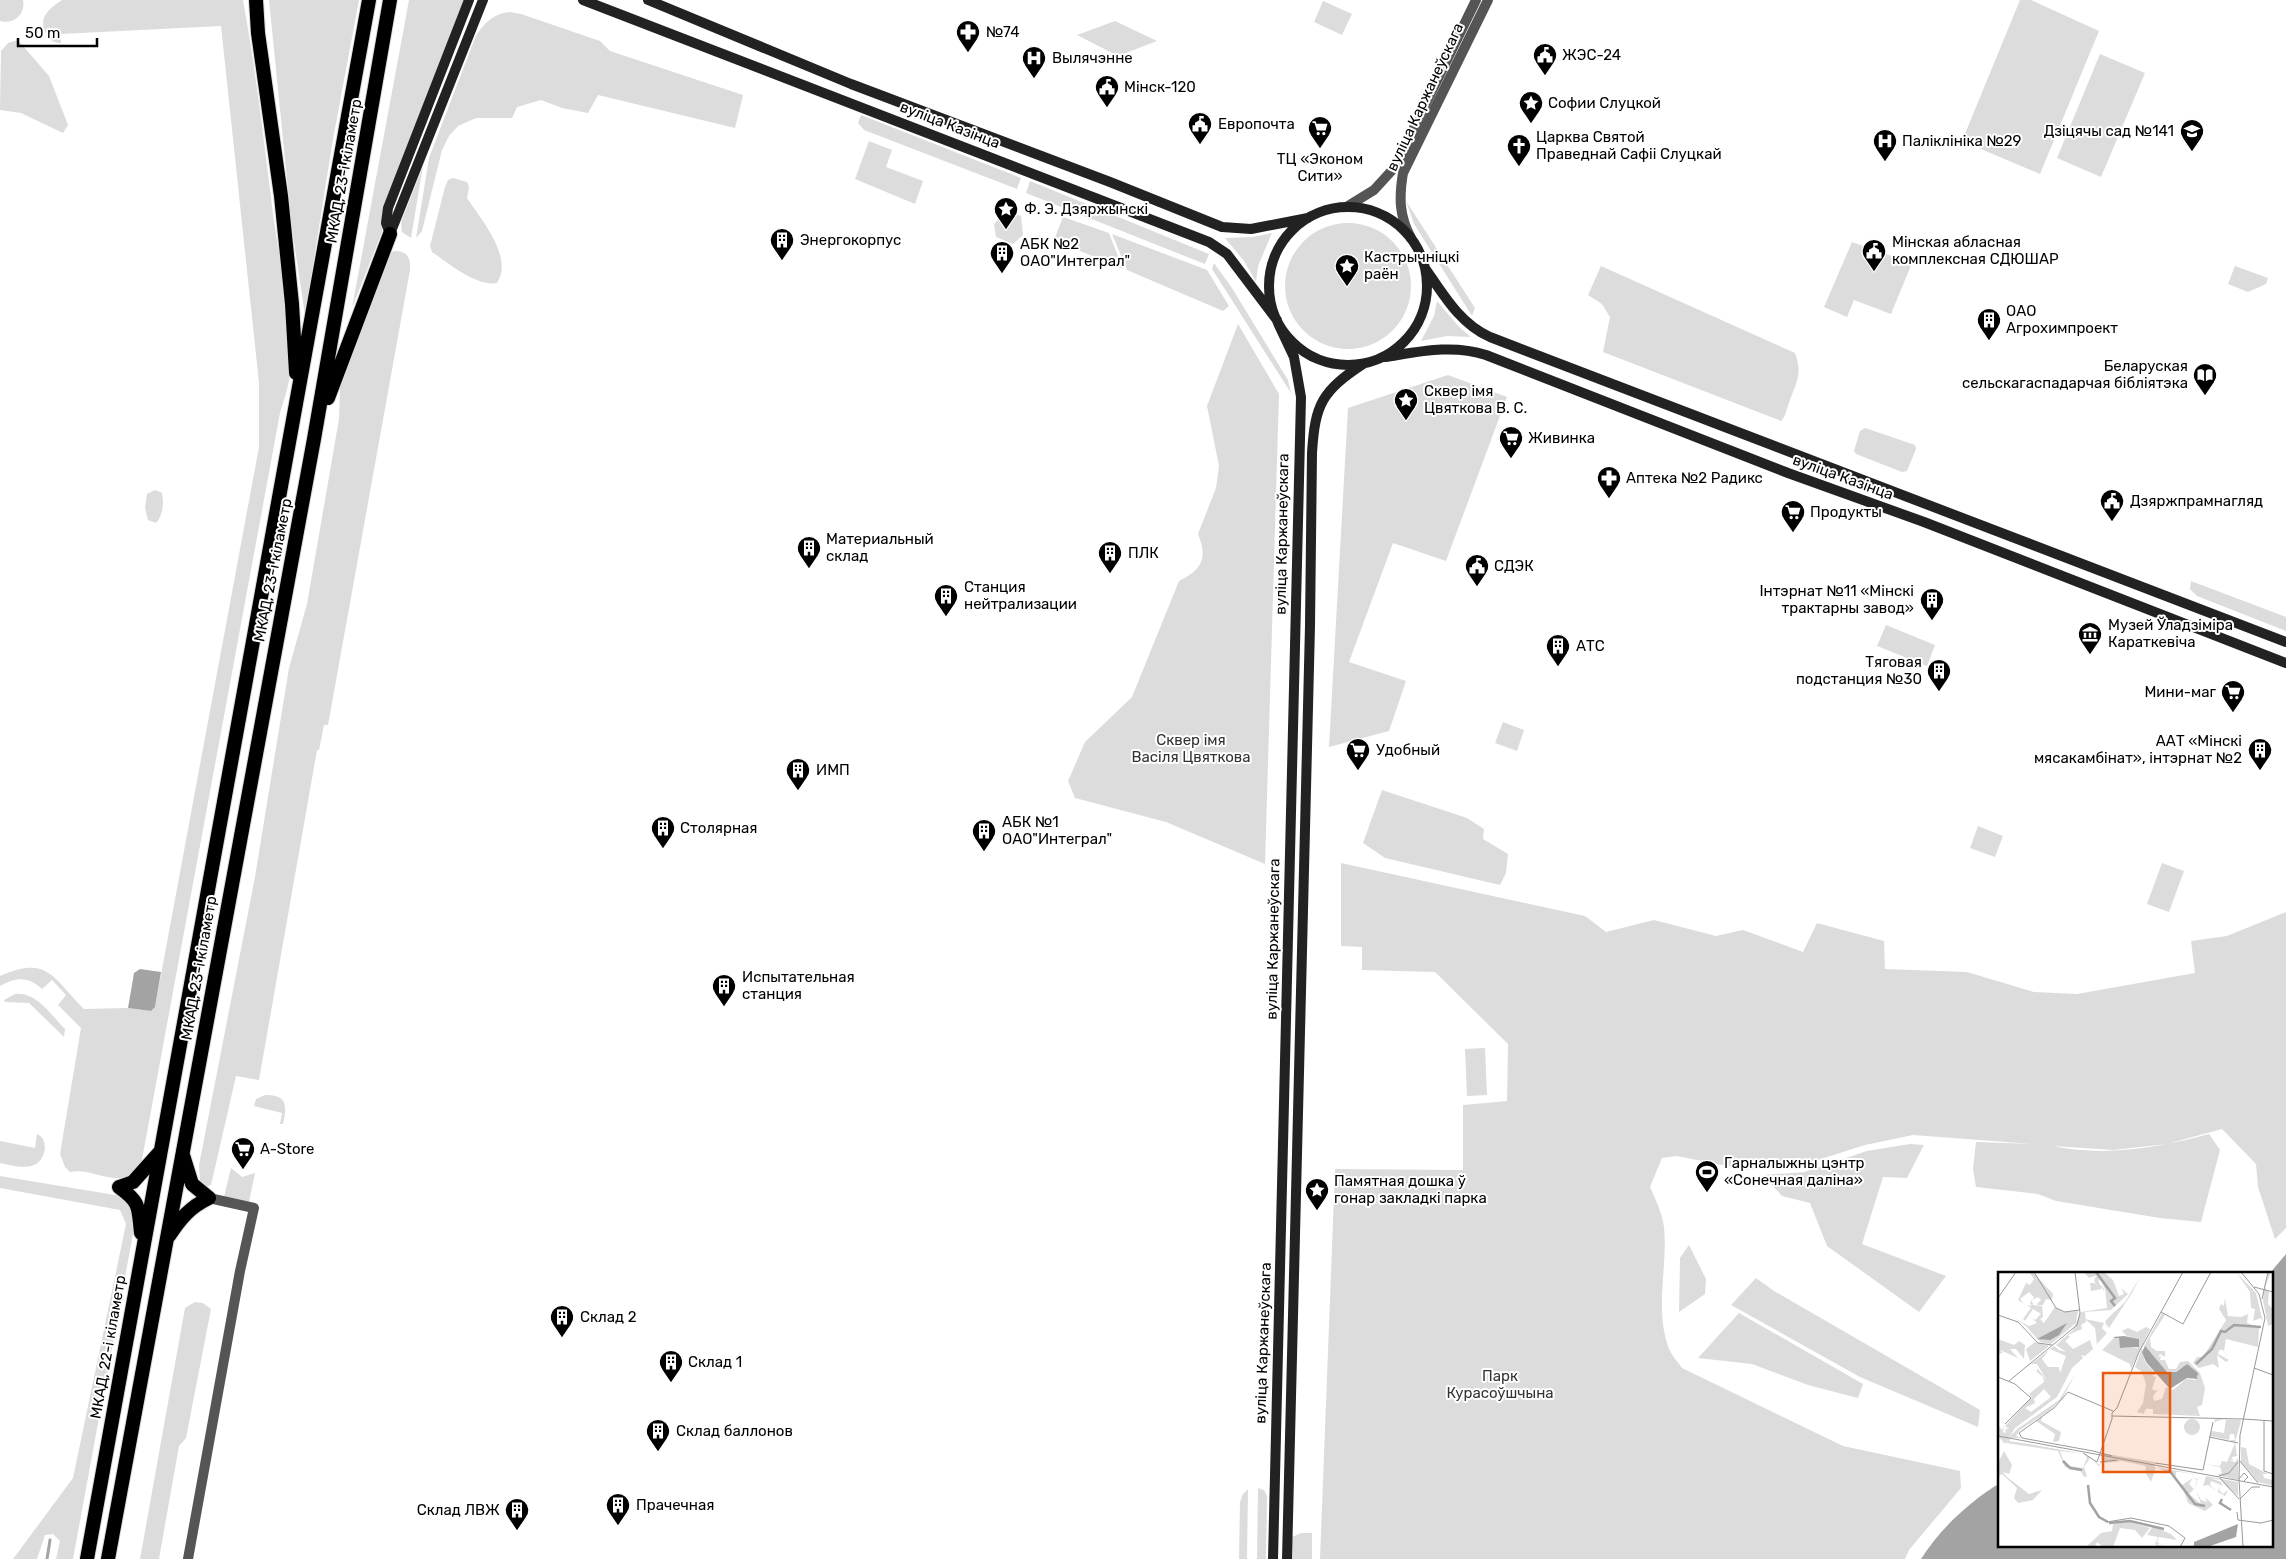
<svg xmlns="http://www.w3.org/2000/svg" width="2286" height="1559" font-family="Rubik,sans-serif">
  <rect width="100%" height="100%" fill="#fff"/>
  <path fill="#dcdcdc" d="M0 0H23C26 14 14 25 0 21Z
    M62 0H243C256 71 264 142 273 214 280 266 293 317 290 369 290 384 284 399 280 413L141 1165C121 1193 96 1167 70 1172L65 1167 60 1154 81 1028 58 1005 66 995 52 980 42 989C28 976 16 977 0 986V976C48 955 52 977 84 1009L128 1008 151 1011 155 1007 259 447V383L221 26 61 34V43C55 43 51 41 48 36 36 20 48 9 62 0Z
    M269 0H359L333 139 305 315 292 229Z
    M409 0H467L383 212 382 232 352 308Z
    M2020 0H2031L2099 31 2040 174 1962 141Z
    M1323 1 1352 14 1342 35 1314 22Z
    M510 12 521 14 600 41 610 51 743 95 735 128 598 95 588 113 562 108 541 100 517 107 512 118H476L458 126 449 136 442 150 422 231 416 238 429 158 475 38C482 24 494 13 510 12Z
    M1115 21 1157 41 1118 56 1077 35Z
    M18 40 49 76 68 125 63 133 21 113 0 110 1 51 8 43Z
    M2100 54 2145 73 2101 177 2057 158Z
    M861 115 1021 178 1017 189 864 130 858 123Z
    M869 141 892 150 886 167 923 181 915 204 855 179Z
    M423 166 411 238 402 232 401 222Z
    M453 178 467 182 469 187 467 198C481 219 514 258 497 283 477 287 448 263 432 252L430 246 445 187 448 180Z
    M1030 181 1209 254 1205 264 1026 193Z
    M1406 201 1475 308 1472 316 1414 224Z
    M1006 211 1021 216 1023 235 1013 244 996 237 994 224Z
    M1063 217 1109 233 1123 269 1054 240Z
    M1285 286a63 63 0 1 1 126 0a63 63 0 1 1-126 0Z
    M1272 233 1258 266 1256 282 1244 261 1225 238 1253 237Z
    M1112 234 1207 270 1229 306 1223 311 1127 270Z
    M1852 242 1912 263 1891 314 1854 300 1847 317 1824 307Z
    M394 251C407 251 411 257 410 270L328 725H324L319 750H317L259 1080 236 1076 211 1185 206 1187 200 1182 199 1165 255 877 289 668 307 604 339 419 340 387 388 255Z
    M1214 263 1232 288 1288 380 1291 393 1212 269Z
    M1601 266 1795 353C1803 375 1796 382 1789 403 1786 410 1786 416 1781 421L1603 352 1610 317 1602 304 1588 295Z
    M2235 266 2268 278 2266 284 2248 292 2228 284Z
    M1437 301 1459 327 1471 337 1447 336 1421 341 1434 316Z
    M1238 324 1279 394 1265 864 1166 822 1075 798 1068 781 1085 742 1132 697 1179 581C1202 569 1208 559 1198 534L1216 488 1219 466 1207 406Z
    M1448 375 1507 397 1446 561 1393 543 1349 662 1406 681 1389 731 1329 747 1348 408Z
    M1865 428 1915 445 1916 449 1907 471 1902 472 1856 454 1854 451 1860 431Z
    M155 490 162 493C164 504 163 515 156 523L148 520 145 508 147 494Z
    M2191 581 2286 617V631L2197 596 2190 589Z
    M1886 625 1935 645 1927 666 1877 646Z
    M1503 722 1524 730 1517 751 1495 743Z
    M1382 790 1467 818 1484 829 1483 839 1508 854 1506 873 1500 885 1385 858 1363 843Z
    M1978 826 2003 836 1995 857 1970 848Z
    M1341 863 1585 916 1606 932 1654 920 1716 936 1743 930 1803 952 1817 923 1884 941 1885 969 1967 972 2034 992 2077 994 2195 973 2191 941 2227 936 2286 912V1228L2275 1239 2258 1187 2256 1164 2222 1129 2167 1144 2113 1150 2053 1146C2105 1157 2158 1148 2209 1134L2220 1150 2201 1222 2160 1218 2056 1201 2038 1194 1976 1187 1973 1169 1976 1142 2032 1144 1913 1135 1865 1145 1799 1166 1747 1170 1677 1156 1662 1158 1650 1187C1656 1200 1662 1213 1664 1227 1668 1268 1654 1309 1669 1349 1672 1356 1678 1362 1682 1368L1843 1446 1960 1471 1961 1488 1909 1550 1905 1559H1320L1335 1169 1463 1170V1105L1507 1101 1508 1044 1435 972 1362 970V947L1341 946Z
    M2162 863 2184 871 2169 912 2147 904Z
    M15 994C36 991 51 1015 65 1029L64 1037 29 1003 5 1002 4 1000Z
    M1485 1048 1487 1095 1467 1096 1465 1049Z
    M265 1095C288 1095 287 1106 283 1124H280L282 1113 254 1106 256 1099Z
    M37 1134C49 1139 46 1158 36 1164 26 1170 11 1165 0 1163V1141L35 1148Z
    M1910 1144 1924 1145 1907 1178 1883 1177 1862 1244 1946 1276 1919 1312 1827 1246 1810 1203 1782 1196 1763 1175 1804 1172 1867 1151Z
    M231 1168 242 1177 255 1173 249 1202 224 1197Z
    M0 1176 121 1196 132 1208 135 1223 73 1559H56L60 1541 53 1534 45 1535 37 1559H13L73 1478 126 1224 120 1210 0 1188Z
    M1689 1245 1706 1279 1705 1294 1679 1312 1680 1258Z
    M1756 1278 1774 1291 1980 1410 1978 1427 1860 1377 1731 1305Z
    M195 1302 203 1303 211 1309 186 1438 179 1446 159 1559H140L185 1308Z
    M1739 1313 1863 1384 1858 1398 1808 1385 1752 1364 1698 1358Z
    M1258 1488 1264 1490 1267 1496 1266 1559H1257Z
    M1248 1489 1247 1559H1239L1240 1502 1243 1494Z
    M1301 1533H1312V1559H1292V1537Z"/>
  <path fill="#a3a3a3" d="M140 969 161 972 155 1007 151 1011 128 1008 134 973Z
    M2286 1254V1559H1921C1940 1529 1969 1502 2000 1483V1545H2272V1273H2270Z"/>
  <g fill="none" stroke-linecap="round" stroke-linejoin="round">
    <path stroke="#a3a3a3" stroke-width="3" d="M47 1559 50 1540"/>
    <g stroke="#dbdbdb" stroke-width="16">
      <path id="trunk" d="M256 0 258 33 281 196 292 304 296 373
        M328 398 390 234
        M119 1187C141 1203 138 1207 141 1233
        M119 1187 133 1182 159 1153
        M169 1236C180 1219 190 1207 209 1198L192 1184 183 1155
        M87 1559 369 0
        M108 1559 314 439 390 0"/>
    </g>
    <path stroke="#555" stroke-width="10" d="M1348 206 1374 190 1395 167 1476 0
      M1411 238C1399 216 1399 197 1403 173L1488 0
      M188 1559 240 1271 254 1208 209 1198"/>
    <path stroke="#222" stroke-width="10" d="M583 0 1209 242 1227 254 1277 320
      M648 0 851 84 1110 182 1222 227 1251 229 1308 218
      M1269 286a79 79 0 1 1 158 0a79 79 0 1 1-158 0Z
      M390 234 483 0
      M390 234 386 223 388 208 469 0
      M1425 268C1443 294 1460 324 1490 337L2286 642
      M1385 357C1418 352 1452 344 1486 355L1788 473 1924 522 2286 663
      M1273 1559 1301 397 1294 357 1278 323
      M1287 1559 1310 626 1312 453C1315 404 1322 391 1363 364"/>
    <use href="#trunk" stroke="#000" stroke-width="14"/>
  </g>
  <defs>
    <g id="pharmacy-pin" transform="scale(1.25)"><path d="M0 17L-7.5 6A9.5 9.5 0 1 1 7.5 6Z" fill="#000" stroke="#fff"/><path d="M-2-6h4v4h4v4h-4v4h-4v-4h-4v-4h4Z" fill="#fff"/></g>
    <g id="civic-pin" transform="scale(1.25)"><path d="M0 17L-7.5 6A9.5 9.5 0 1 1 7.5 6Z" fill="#000" stroke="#fff"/><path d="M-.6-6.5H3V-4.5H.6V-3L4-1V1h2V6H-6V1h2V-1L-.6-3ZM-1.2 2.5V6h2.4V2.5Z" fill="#fff"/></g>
    <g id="hospital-pin" transform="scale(1.25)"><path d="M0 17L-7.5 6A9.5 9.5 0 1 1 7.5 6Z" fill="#000" stroke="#fff"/><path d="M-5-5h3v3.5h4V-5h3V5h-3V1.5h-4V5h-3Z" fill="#fff"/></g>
    <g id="sight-pin" transform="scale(1.25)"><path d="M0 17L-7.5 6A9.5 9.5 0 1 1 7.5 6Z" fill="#000" stroke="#fff"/><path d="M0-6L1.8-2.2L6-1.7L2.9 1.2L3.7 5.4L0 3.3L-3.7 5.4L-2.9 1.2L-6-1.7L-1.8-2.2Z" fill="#fff"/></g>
    <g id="supermarket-pin" transform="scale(1.25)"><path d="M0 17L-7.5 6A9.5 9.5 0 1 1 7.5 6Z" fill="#000" stroke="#fff"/><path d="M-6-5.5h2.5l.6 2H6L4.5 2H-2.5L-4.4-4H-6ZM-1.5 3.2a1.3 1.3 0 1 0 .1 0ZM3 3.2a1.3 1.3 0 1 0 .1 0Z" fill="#fff"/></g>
    <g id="school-pin" transform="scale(1.25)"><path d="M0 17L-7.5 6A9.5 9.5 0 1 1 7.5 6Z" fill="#000" stroke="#fff"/><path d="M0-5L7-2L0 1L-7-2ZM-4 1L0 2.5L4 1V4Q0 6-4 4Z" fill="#fff"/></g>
    <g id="church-pin" transform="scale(1.25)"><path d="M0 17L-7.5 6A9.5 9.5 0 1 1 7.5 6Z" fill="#000" stroke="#fff"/><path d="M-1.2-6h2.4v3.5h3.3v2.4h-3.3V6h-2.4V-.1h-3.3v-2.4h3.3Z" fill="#fff"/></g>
    <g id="building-pin" transform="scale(1.25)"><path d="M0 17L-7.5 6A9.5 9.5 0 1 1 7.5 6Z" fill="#000" stroke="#fff"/><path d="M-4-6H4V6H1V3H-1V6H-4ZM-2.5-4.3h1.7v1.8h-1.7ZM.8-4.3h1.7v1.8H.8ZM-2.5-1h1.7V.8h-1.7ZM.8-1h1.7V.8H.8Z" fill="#fff"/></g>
    <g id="library-pin" transform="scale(1.25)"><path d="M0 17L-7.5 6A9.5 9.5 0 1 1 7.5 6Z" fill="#000" stroke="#fff"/><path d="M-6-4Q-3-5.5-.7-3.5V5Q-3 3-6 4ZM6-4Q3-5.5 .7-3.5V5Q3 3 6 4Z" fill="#fff"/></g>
    <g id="museum-pin" transform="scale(1.25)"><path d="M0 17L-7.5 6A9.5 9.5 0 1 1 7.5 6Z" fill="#000" stroke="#fff"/><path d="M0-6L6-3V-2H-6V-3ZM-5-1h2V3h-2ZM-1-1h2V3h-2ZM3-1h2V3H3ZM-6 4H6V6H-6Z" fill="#fff"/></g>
    <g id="stadium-pin" transform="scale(1.25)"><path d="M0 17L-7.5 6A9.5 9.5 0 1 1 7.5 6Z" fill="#000" stroke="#fff"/><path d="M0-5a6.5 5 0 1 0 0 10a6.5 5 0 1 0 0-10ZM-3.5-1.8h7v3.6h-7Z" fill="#fff"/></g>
  </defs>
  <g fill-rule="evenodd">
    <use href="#pharmacy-pin" x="968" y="32"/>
    <use href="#civic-pin" x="1545" y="55"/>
    <use href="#hospital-pin" x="1034" y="58"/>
    <use href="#civic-pin" x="1107" y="87"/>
    <use href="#sight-pin" x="1531" y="103"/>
    <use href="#civic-pin" x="1200" y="124"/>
    <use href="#supermarket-pin" x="1320" y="128"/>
    <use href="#school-pin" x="2192" y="131"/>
    <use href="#hospital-pin" x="1885" y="141"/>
    <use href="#church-pin" x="1519" y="146"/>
    <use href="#sight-pin" x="1006" y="209"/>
    <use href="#building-pin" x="782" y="240"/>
    <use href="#civic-pin" x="1874" y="251"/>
    <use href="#building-pin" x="1002" y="253"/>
    <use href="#sight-pin" x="1347" y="266"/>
    <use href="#building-pin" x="1989" y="320"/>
    <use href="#library-pin" x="2205" y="375"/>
    <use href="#sight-pin" x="1406" y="400"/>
    <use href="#supermarket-pin" x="1511" y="438"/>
    <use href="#pharmacy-pin" x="1609" y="478"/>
    <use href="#civic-pin" x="2112" y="501"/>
    <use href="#supermarket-pin" x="1793" y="512"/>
    <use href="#building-pin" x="809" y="548"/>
    <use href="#building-pin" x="1110" y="553"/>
    <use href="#civic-pin" x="1477" y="566"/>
    <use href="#building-pin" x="946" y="596"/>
    <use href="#building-pin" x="1932" y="600"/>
    <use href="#museum-pin" x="2090" y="634"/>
    <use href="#building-pin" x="1558" y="646"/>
    <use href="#building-pin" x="1939" y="671"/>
    <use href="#supermarket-pin" x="2233" y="692"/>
    <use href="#supermarket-pin" x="1358" y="750"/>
    <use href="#building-pin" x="2260" y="750"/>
    <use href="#building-pin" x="798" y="770"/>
    <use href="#building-pin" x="663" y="828"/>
    <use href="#building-pin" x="984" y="831"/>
    <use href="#building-pin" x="724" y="986"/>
    <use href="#supermarket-pin" x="243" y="1149"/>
    <use href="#stadium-pin" x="1707" y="1172"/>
    <use href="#sight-pin" x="1317" y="1190"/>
    <use href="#building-pin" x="562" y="1317"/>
    <use href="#building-pin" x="671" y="1362"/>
    <use href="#building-pin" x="658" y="1431"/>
    <use href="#building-pin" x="618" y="1505"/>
    <use href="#building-pin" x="517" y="1510"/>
  </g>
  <g text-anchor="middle" stroke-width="4" stroke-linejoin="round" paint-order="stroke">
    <g font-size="15" fill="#000" stroke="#fff" text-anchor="start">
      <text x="986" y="37">№74</text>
      <text x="1562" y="60">ЖЭС-24</text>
      <text x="1052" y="63">Вылячэнне</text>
      <text x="1124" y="92">Мінск-120</text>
      <text x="1548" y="108">Софии Слуцкой</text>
      <text x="1218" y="129">Европочта</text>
      <text x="2174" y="136" text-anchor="end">Дзіцячы сад №141</text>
      <text x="1536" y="142">Царква Святой<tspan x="1536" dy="17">Праведнай Сафіі Слуцкай</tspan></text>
      <text x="1902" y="146">Паліклініка №29</text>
      <text x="1320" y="164" text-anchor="middle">ТЦ «Эконом<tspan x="1320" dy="17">Сити»</tspan></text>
      <text x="1024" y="214">Ф. Э. Дзяржынскі</text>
      <text x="800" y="245">Энергокорпус</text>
      <text x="1892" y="247">Мінская абласная<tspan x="1892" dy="17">комплексная СДЮШАР</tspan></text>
      <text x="1020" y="249">АБК №2<tspan x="1020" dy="17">ОАО"Интеграл"</tspan></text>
      <text x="1364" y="262">Кастрычніцкі<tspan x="1364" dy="17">раён</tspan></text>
      <text x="2006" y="316">ОАО<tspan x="2006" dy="17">Агрохимпроект</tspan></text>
      <text x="2188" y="371" text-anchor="end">Беларуская<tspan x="2188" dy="17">сельскагаспадарчая бібліятэка</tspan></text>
      <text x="1424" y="396">Сквер імя<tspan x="1424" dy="17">Цвяткова В. С.</tspan></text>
      <text x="1528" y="443">Живинка</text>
      <text x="1626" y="483">Аптека №2 Радикс</text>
      <text x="2130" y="506">Дзяржпрамнагляд</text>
      <text x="1810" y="517">Продукты</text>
      <text x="826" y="544">Материальный<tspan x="826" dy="17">склад</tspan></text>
      <text x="1128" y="558">ПЛК</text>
      <text x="1494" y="571">СДЭК</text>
      <text x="964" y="592">Станция<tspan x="964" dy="17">нейтрализации</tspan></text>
      <text x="1914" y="596" text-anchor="end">Інтэрнат №11 «Мінскі<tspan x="1914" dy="17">трактарны завод»</tspan></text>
      <text x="2108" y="630">Музей Ўладзіміра<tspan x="2108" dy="17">Караткевіча</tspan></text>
      <text x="1576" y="651">АТС</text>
      <text x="1922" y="667" text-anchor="end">Тяговая<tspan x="1922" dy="17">подстанция №30</tspan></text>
      <text x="2216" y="697" text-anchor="end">Мини-маг</text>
      <text x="2242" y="746" text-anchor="end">ААТ «Мінскі<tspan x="2242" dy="17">мясакамбінат», інтэрнат №2</tspan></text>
      <text x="1376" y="755">Удобный</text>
      <text x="816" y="775">ИМП</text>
      <text x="1002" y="827">АБК №1<tspan x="1002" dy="17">ОАО"Интеграл"</tspan></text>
      <text x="680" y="833">Столярная</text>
      <text x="742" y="982">Испытательная<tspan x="742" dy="17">станция</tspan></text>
      <text x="260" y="1154">A-Store</text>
      <text x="1724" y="1168">Гарналыжны цэнтр<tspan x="1724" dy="17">«Сонечная даліна»</tspan></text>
      <text x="1334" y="1186">Памятная дошка ў<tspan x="1334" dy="17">гонар закладкі парка</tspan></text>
      <text x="580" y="1322">Склад 2</text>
      <text x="688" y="1367">Склад 1</text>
      <text x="676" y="1436">Склад баллонов</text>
      <text x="636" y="1510">Прачечная</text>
      <text x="500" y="1515" text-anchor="end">Склад ЛВЖ</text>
    </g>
    <g font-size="15" fill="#000" stroke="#fff">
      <text transform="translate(1425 97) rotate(-65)" y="5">вуліца Каржанеўскага</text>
      <text transform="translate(950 125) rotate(21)" y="5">вуліца Казінца</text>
      <text transform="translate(344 171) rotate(-80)" y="5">МКАД, 23-і кіламетр</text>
      <text transform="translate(1843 477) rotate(20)" y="5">вуліца Казінца</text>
      <text transform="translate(1282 534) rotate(-89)" y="5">вуліца Каржанеўскага</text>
      <text transform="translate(273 570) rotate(-79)" y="5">МКАД, 23-і кіламетр</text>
      <text transform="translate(1273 939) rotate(-89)" y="5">вуліца Каржанеўскага</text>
      <text transform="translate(199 968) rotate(-80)" y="5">МКАД, 23-і кіламетр</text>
      <text transform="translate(1263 1343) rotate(-88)" y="5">вуліца Каржанеўскага</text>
      <text transform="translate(108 1347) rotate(-80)" y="5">МКАД, 22-і кіламетр</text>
    </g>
    <g font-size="15" fill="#333" stroke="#fff">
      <text x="1191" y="745">Сквер імя<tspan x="1191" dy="17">Васіля Цвяткова</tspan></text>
      <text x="1500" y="1381">Парк<tspan x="1500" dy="17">Курасоўшчына</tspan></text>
    </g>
  </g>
  <g transform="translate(1998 1272)">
    <rect width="275" height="275" fill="#fff"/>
    <path d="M31 0H35L55 22 54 28 48 27 45 33H40L39 32 43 28 40 25 34 28 35 33 44 34 45 45 42 47 46 51 57 35 65 40 80 39 78 51 53 72 42 70 28 54 16 46 31 54 39 51 33 45 37 48 43 42 35 37 27 49 25 47 33 36 29 33 34 34 32 31 36 25 31 20 22 27 26 32 20 28 28 11 32 13 36 7ZM86 0H106L115 8 121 24 126 22 123 16 130 22 113 38 87 40 88 50 83 53 84 57 70 63 72 65 67 69 75 77 92 68 95 77 87 84 83 83 85 86 74 96 59 125 17 156 7 172 0 164V153L4 158 6 153 5 160 8 161 7 157H11L7 154 34 125 31 122 46 110 45 105 38 99 40 97 49 109 39 92H33L56 74 61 78 68 80 58 73 75 58 83 40 109 36 107 17 103 9 100 8 102 13 104 14 106 17V19L103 14 104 17 93 19 92 11H97L99 15 96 8 99 3 91 6ZM52 77 68 84 62 101 61 95H50L44 87ZM46 117 53 125 33 140 27 136 37 131 36 127ZM238 0 258 21 265 50 263 46 255 49 257 37 253 36 252 20ZM271 0H273L267 16 271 20 270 32 275 37V52L270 54 265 28 266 17ZM142 5 134 21 111 56 108 52 107 58 108 48 127 30ZM227 26 230 44 243 45 250 42 249 51 261 55 260 75 228 67 226 79 229 85 225 78H221L220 82 231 88 228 90 219 83 221 96 215 92 201 96 195 91 199 85H205L228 48 221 37 223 32 226 34ZM164 41 167 43 152 66 153 75 159 79H167V85L162 82 160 85 163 84 162 88H167L171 97H178L182 90 190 89 202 101 207 116 204 133 199 135 202 144 155 142V137H150L152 135 147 138 146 142 139 140 145 131 148 112 144 100 137 95 144 76 147 90 158 102 154 104 158 105 154 117 158 119 161 117 155 124 156 129 164 127 168 115 175 118 188 107 198 108 200 104 189 92 177 100 168 99 146 74ZM87 47 106 51 104 56 109 61 99 72 97 56ZM148 55 152 57 133 97 132 92 104 78 116 66H121L122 72 133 75 122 73V76H140L141 67 129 64 124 59 130 56 139 60ZM0 67 16 73 21 69 27 73 26 87 18 77H12L20 86 2 78 5 81 0 82ZM37 70 51 74 32 89 28 77ZM78 101 64 127 52 138 22 158 18 164 24 166H13L11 169 31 172 86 182 102 193 103 212 102 195 92 186 86 195 89 204 86 205 82 198 67 195 60 179 8 171 13 163 22 155 61 128ZM62 179 86 182 89 186 85 196 67 193ZM45 144 43 149 63 160 61 169 55 170 57 162 38 149ZM217 147 242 148 243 149 237 170 239 184 234 185 235 189 232 187 233 189 237 190 240 186V208L219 203 224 201 222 195 208 192 222 194 224 189 229 190 237 171 232 168H237L236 162H232L231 168 212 164 214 159 226 161 228 147 216 150ZM186 155a8 8 0 1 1 16 0a8 8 0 1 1-16 0ZM243 175 248 176 251 192 270 202H265L266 206 275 208V214L260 210 243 190ZM6 179 14 193 11 202 5 200 9 205 31 222 44 218 35 228 20 231 16 226 19 216 4 202 0 205V191ZM103 181 157 190 156 195H158L240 210V224L231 216 227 224 220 220V218L223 215 221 218 225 222 231 217 223 208 212 206 223 210 225 214 213 209 212 213 218 219 210 213 205 214 208 204 182 200H178V204L158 195 153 210 147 200 148 194 124 189 106 191 105 199ZM195 206 200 207 197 216 203 228 209 230 207 225 215 233 207 239 190 231 184 213ZM195 206 199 208 197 215 203 232 191 222 196 217 191 212ZM131 250 152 256 144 266 137 258 122 256 115 275H105L99 270 97 275H88L103 261 114 259 115 252ZM155 254 173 262 179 268 161 265 159 270 162 272H158L165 274 166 271V275L159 274 157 272 160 265 149 263Z" fill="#dcdcdc" fill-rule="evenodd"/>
    <path d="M69 51 61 63 52 68 39 67ZM126 64 141 67V75L122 76 121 66H117L115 65ZM147 74 169 100H178L189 92 200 101 199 107 189 106 172 117 148 90 144 80ZM240 252 238 265 212 274 196 275V270Z" fill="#a3a3a3"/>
    <path fill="none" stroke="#a3a3a3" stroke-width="2.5" d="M98 0 117 26 113 29 117 34M198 92 214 77 223 59 227 60 236 53 263 55M65 189 72 196 84 198M171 198 197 232 207 234M90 213 92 231 101 245 110 250M224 227 222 231 233 238M111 251 132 249 166 257"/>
    <path fill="none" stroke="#999" stroke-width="1" d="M36 0 58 36 67 40 81 38M256 15 275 20M0 26 18 0M264 27 270 0M163 40 185 52 213 0M0 43 20 50 40 71 54 73M256 96 275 103M0 105 17 112 33 126 7 152M11 109 79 53 82 41 77 0M114 144 245 147M245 147 275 149M266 148V199L275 202M0 164 275 215M211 165 240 171M95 179 24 166 21 161 56 136 70 120 115 139M95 179 114 184M85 181 99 190M241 188 260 211M99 190 114 147V141L119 136 141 80 185 0M102 190 119 188M157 191 205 198 215 150M221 204 231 201 240 190M222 206 241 227M241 207 242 163 267 46 261 22 243 0M242 227 254 215H262M239 240 240 248 263 251 275 248M109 250 133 246 171 254 187 266 182 275M245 275 241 207 246 201 250 205 246 209"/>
    <path fill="#e8590c" fill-opacity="0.15" stroke="#e8590c" stroke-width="2.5" d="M105 101H172V200H105Z"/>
    <rect width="275" height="275" fill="none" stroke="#000" stroke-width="2.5"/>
  </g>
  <path d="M18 38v8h79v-8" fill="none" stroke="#000000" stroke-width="2.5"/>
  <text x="25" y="38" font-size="15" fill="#000000" stroke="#ffffff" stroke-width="4" paint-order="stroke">50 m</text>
</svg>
